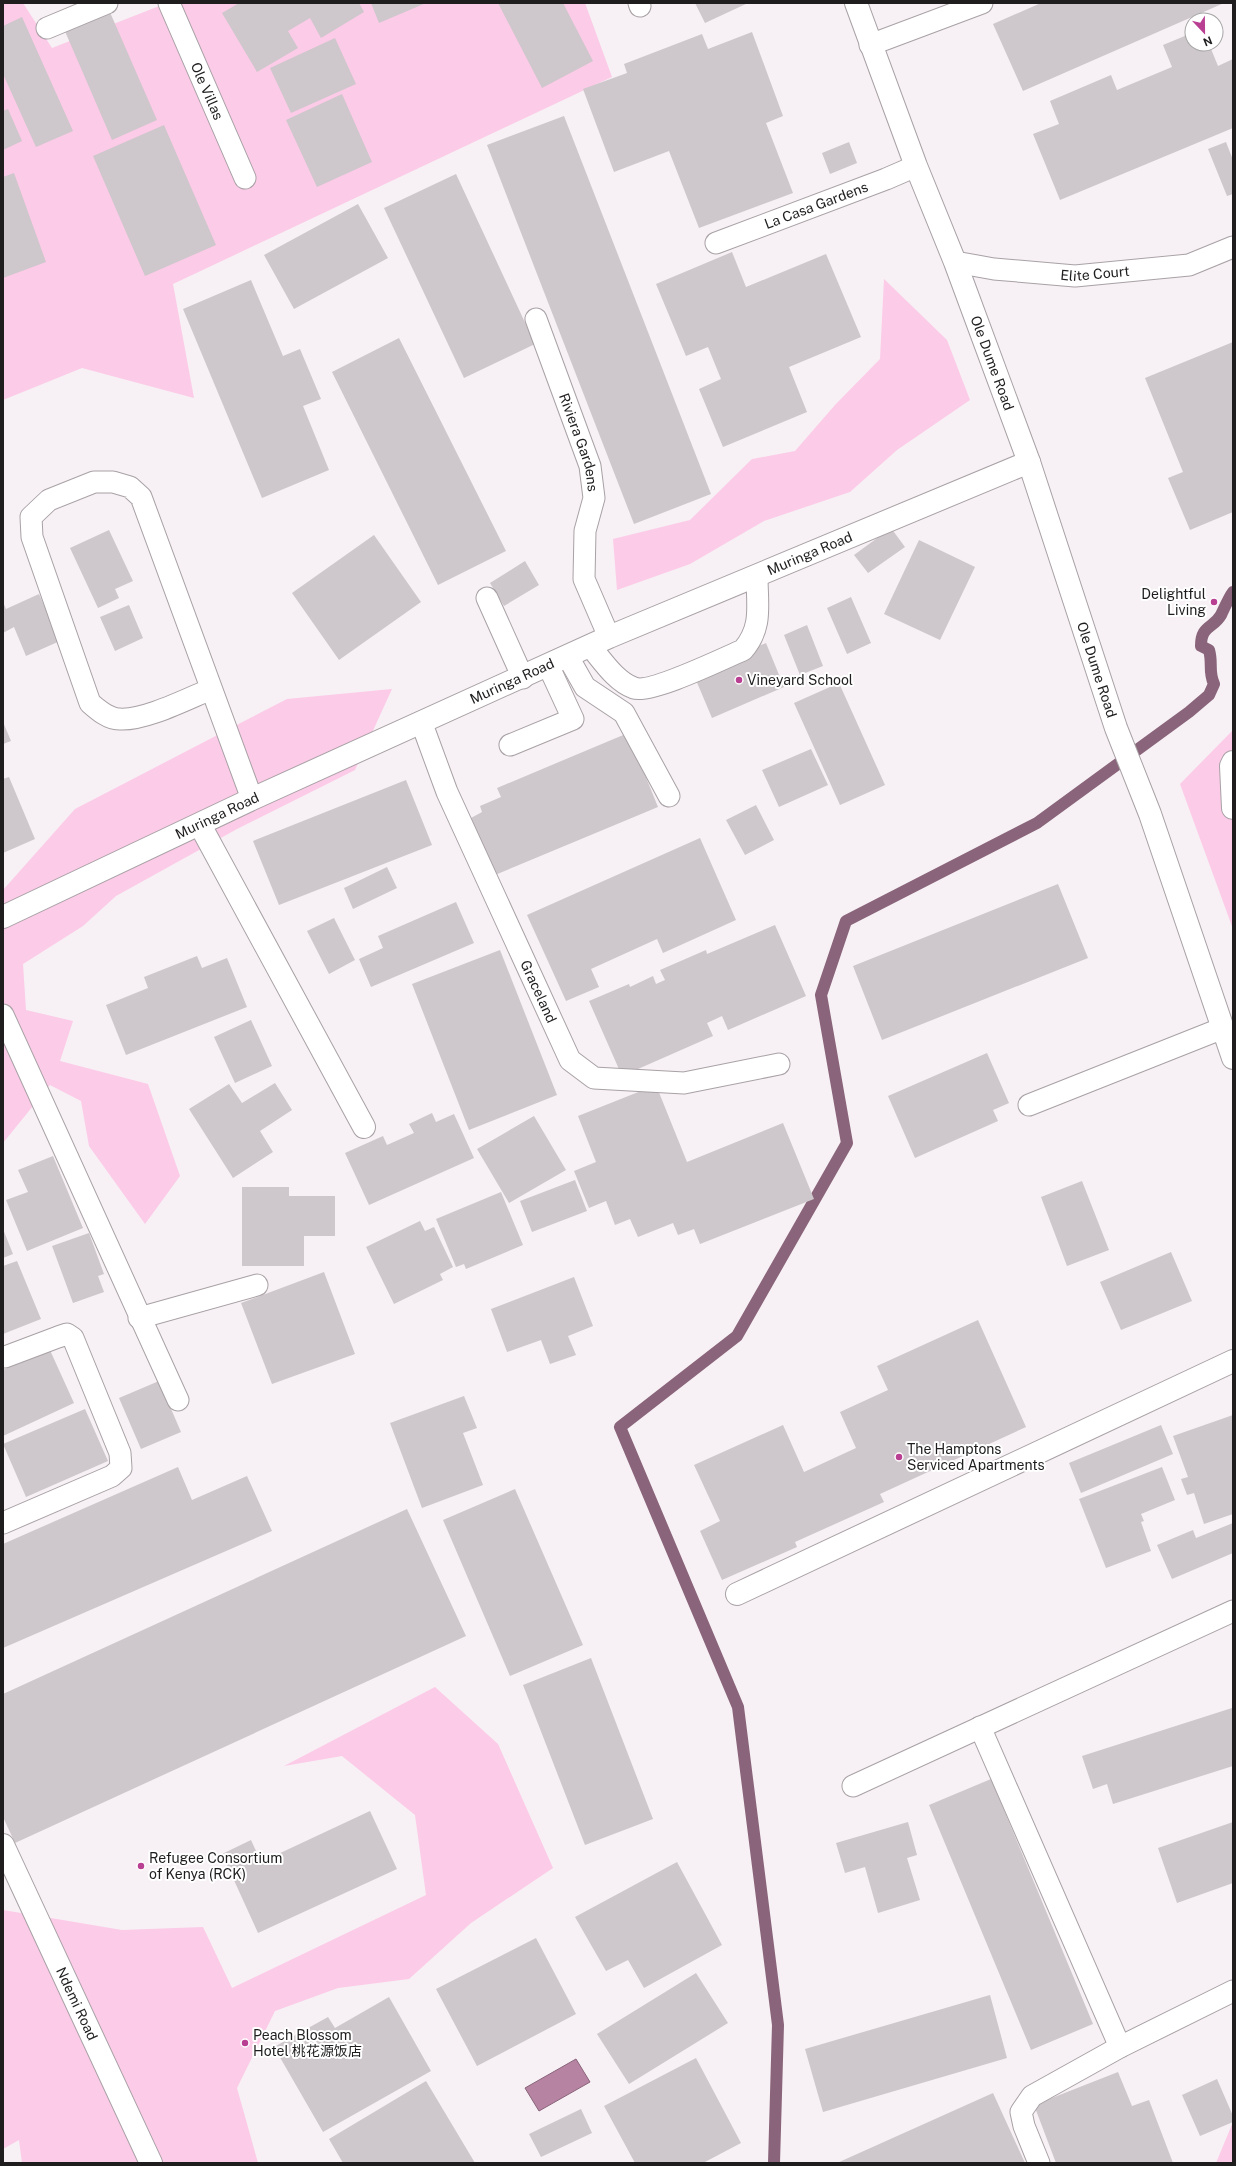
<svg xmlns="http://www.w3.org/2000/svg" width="1236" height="2166" font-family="'Public Sans','Noto Sans SC',sans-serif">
  <rect width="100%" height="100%" fill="#f7f0f4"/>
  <path fill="#fccbe8" d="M3 3H23L52 48 167 3H585L612 77 173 284 194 398 82 368 3 400Z
    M884 279 947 340 970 400 897 450 850 492 764 521 690 564 617 590 613 539 690 520 752 459 795 451 835 405 880 359Z
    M392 689 355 770 237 829 116 896 83 926 23 964 26 1010 73 1021 60 1061 148 1084 180 1176 145 1224 89 1146 81 1101 50 1085 3 1143V890L75 809 287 699Z
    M1233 730V929L1180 784Z
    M435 1687 498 1744 553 1868 471 1923 409 1979 338 1988 275 2011 237 2088 258 2163H22L19 2140 3 2149V1910L122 1930 203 1927 232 1988 426 1895 415 1815 342 1756 284 1766Z
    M1233 2122V2163H1216Z"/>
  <path fill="#b783a2" stroke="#89647a" d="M576 2059 590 2082 539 2111 525 2088Z"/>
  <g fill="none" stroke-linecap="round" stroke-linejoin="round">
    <path stroke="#89647a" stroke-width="12" d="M774 2163 778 2025 738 1707 620 1427 737 1336 847 1143 821 995 846 921 1037 823 1189 712 1209 695 1214 684C1208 671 1213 664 1209 650L1201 646C1201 625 1213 629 1221 615 1225 607 1228 599 1233 592"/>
  </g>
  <path fill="#cec7cb" d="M239 3H359L364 12 321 38 310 18 288 31 298 48 257 72 222 13Z
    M371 3H426L379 23Z
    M498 3H563L593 61 542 88Z
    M695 3H748L705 23Z
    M1041 3H1224L1023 91 993 24Z
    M109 10 157 120 112 140 64 29Z
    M22 17 73 131 36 147 3 74V26Z
    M752 32 783 116 766 123 793 193 699 228 669 151 614 172 583 89 627 73 624 64 702 34 708 49Z
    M1192 33V44H1209L1218 66 1233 59V128L1060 200 1033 134 1059 124 1050 101 1111 75 1117 90 1172 67 1163 45Z
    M335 38 356 84 291 113 270 68Z
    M342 94 372 162 317 187 286 120Z
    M8 109 22 141 3 150V111Z
    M564 116 711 494 634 524 487 145Z
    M164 125 216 245 145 276 93 156Z
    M849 142 857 163 830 174 822 153Z
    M1226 142 1233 160V194L1227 196 1208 149Z
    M14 173 46 262 3 278V177Z
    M456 174 535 344 464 378 384 208Z
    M358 204 388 258 294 309 264 255Z
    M732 252 746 287 826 254 861 337 789 367 807 412 723 447 699 389 721 379 708 347 686 356 656 284Z
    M251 280 283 356 300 349 321 399 303 406 329 470 262 498 183 309Z
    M399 338 506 551 438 585 332 372Z
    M1233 342V512L1190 530 1168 478 1183 472 1145 378Z
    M891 528 905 547 868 573 854 555Z
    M109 530 133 581 115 589 119 598 98 608 70 548Z
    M374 535 421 602 339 660 292 593Z
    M919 540 975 567 940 640 884 614Z
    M525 561 539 585 504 606 490 583Z
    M39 594 60 641 26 656 14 627 3 633V602L6 609Z
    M851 597 871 643 847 654 827 608Z
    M129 605 143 638 115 651 100 617Z
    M807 625 823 666 800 675 784 635Z
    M766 643 784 687 712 718 693 673Z
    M839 683 885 785 840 805 794 703Z
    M3 722 11 741 3 744Z
    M628 733 658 807 495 875 471 818 482 812 480 806 501 797 497 788Z
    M811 749 828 785 779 807 762 770Z
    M9 777 35 839 3 853V779Z
    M406 780 432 845 279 905 253 841Z
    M756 805 774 840 745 855 726 820Z
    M700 838 736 920 663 953 657 939 591 969 599 987 566 1001 527 915Z
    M387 867 397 888 353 909 344 888Z
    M1058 884 1088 958 882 1040 853 966Z
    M456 902 474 943 371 987 359 959 383 948 378 936Z
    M334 918 355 960 329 974 307 931Z
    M775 925 806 996 728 1030 722 1016 707 1023 713 1036 622 1076 589 1001 629 984 630 987 653 976 656 984 665 980 660 970 706 950 707 954Z
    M500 950 557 1095 469 1130 412 984Z
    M197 956 202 968 227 958 247 1007 126 1055 106 1005 148 988 144 977Z
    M251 1020 272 1066 235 1083 214 1037Z
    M987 1053 1009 1103 993 1110 998 1121 915 1158 888 1096Z
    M275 1083 292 1110 260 1131 273 1152 233 1178 189 1109 229 1084 242 1103Z
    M656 1085 687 1162 783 1123 814 1199 700 1244 694 1229 678 1235 673 1223 638 1237 630 1219 615 1225 606 1201 589 1208 574 1171 596 1162 578 1116Z
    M432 1113 436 1122 454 1114 474 1158 369 1205 345 1153 383 1136 387 1145 414 1133 409 1124Z
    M534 1116 566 1170 509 1203 477 1149Z
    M53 1156 83 1228 27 1251 6 1200 28 1192 18 1170Z
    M575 1180 587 1211 532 1232 520 1201Z
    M1082 1181 1109 1250 1067 1266 1041 1197Z
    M242 1187H289V1196H335V1236H304V1266H242Z
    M501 1192 523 1245 466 1269 464 1264 456 1267 436 1219Z
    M420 1221 425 1231 434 1227 453 1267 440 1274 443 1280 394 1304 366 1247Z
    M3 1229 13 1254 3 1258Z
    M89 1233 104 1274 98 1276 104 1292 73 1303 52 1246Z
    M1171 1252 1192 1301 1121 1330 1100 1282Z
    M17 1261 41 1319 3 1334V1266Z
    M324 1272 355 1354 272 1384 241 1303Z
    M574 1277 593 1326 568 1336 576 1355 550 1364 541 1340 507 1352 491 1309Z
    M978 1320 1026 1427 880 1494 884 1502 795 1542 797 1547 722 1580 700 1531 720 1521 694 1465 783 1425 804 1472 856 1448 840 1412 888 1390 877 1366Z
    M49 1348 74 1403 3 1436V1370Z
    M159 1381 181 1432 141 1449 119 1398Z
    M464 1396 477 1428 463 1433 483 1485 422 1508 390 1423Z
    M85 1409 108 1461 26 1497 3 1444Z
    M1233 1415V1514L1204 1524 1194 1493 1187 1495 1181 1479 1188 1477 1173 1436Z
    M1161 1425 1173 1454 1081 1493 1069 1463Z
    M178 1467 192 1500 247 1476 272 1531 3 1648V1544Z
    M1162 1467 1175 1500 1141 1514 1144 1521 1141 1522 1151 1551 1106 1568 1079 1499Z
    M515 1489 583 1645 510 1676 443 1520Z
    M407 1509 466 1636 15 1843 3 1817V1694Z
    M1233 1523V1553L1172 1579 1157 1545 1193 1530 1196 1538Z
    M591 1658 653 1819 585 1845 523 1685Z
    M1232 1708 1233 1766 1113 1804 1107 1784 1093 1789 1082 1756Z
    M991 1779 1093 2024 1031 2050 929 1805Z
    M370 1811 397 1869 258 1933 222 1854 251 1840 261 1862Z
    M908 1822 917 1855 907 1858 920 1900 878 1913 865 1867 845 1873 836 1843Z
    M1233 1822V1883L1177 1903 1158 1848Z
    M677 1862 722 1945 644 1988 628 1960 606 1971 575 1917Z
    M536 1938 576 2014 477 2066 436 1989Z
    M696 1973 728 2023 629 2084 597 2034Z
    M990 1995 1007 2058 823 2112 805 2049Z
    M389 1997 431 2071 323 2132 274 2047 328 2017 335 2028Z
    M696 2058 741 2143 703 2163H635L604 2106Z
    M1118 2072 1132 2106 1149 2100 1173 2163H1056L1034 2105Z
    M1217 2079 1233 2116V2122L1200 2136 1182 2095Z
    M426 2081 475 2163H343L329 2139Z
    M993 2093 1025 2163H837Z
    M581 2109 592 2133 541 2157 529 2134Z"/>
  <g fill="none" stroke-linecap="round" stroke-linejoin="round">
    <g stroke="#a8a1a5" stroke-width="23">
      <g id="lane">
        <path id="s1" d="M169 3 245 178"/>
        <path d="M639 3 640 6"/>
        <path d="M47 28 107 3"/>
        <path d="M870 45 982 3"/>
        <path id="s2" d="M716 243 886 179 916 166"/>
        <path id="s3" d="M955 262 994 269 1075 276 1189 265 1233 247"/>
        <path id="s4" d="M536 319 590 466 594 498 585 531 584 579 609 637"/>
        <path d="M487 598 523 678"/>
        <path d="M590 646C602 660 616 682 634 688 651 694 724 658 743 650 763 627 757 605 757 576"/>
        <path d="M568 657 585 687 624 713 669 796"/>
        <path d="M211 689C187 699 144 721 119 719 108 719 98 710 90 703L32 537 31 517 49 500 94 482H113L130 487 141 497 252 799"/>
        <path id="s5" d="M422 724 447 792 570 1060 594 1078 684 1083 779 1064"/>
        <path d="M510 745 573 719 548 665"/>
        <path d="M3 1015 178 1400"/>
        <path d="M1029 1105 1223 1028"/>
        <path d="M139 1318 257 1285"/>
        <path d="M3 1523 112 1476 121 1468 120 1453 73 1338 67 1334 58 1337 5 1357"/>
        <path d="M980 1727 1120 2047"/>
        <path d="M853 1786 1233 1611"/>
        <path d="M1039 2163 1024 2126 1021 2112 1032 2096 1120 2047 1233 1991"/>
      </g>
    </g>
    <g stroke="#a8a1a5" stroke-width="24">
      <g id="street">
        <path d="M1233 762 1231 766 1233 808"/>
        <path d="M200 825 364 1127"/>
        <path id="s6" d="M3 917 252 799 609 637 1029 462"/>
        <path d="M737 1594 1233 1361"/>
        <path id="s7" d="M3 1845 151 2163"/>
      </g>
    </g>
    <g stroke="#a8a1a5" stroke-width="24">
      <g id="secondary">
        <path id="s8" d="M856 3 916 166 955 262 1029 462 1116 728 1150 814 1233 1058"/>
      </g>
    </g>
    <use href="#lane" stroke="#fff" stroke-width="21"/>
    <use href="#street" stroke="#fff" stroke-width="22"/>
    <use href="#secondary" stroke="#fff" stroke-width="22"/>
  </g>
  <g fill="#b93f92" stroke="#fff" stroke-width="1.5">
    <circle cx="1214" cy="602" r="4"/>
    <circle cx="739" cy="680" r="4"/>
    <circle cx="899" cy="1457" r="4"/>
    <circle cx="141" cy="1866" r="4"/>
    <circle cx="245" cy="2043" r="4"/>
  </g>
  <g text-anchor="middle" stroke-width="4" stroke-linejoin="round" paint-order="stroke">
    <g font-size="14" fill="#1f1d1e" stroke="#fff">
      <text dy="5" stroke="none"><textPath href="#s1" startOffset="96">Ole Villas</textPath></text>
      <text dy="5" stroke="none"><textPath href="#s2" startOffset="107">La Casa Gardens</textPath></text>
      <text dy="5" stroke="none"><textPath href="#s3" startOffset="141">Elite Court</textPath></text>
      <text dy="5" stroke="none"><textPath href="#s8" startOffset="385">Ole Dume Road</textPath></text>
      <text dy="5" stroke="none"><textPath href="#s4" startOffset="131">Riviera Gardens</textPath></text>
      <text dy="5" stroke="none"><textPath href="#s6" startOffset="885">Muringa Road</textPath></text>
      <text dy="5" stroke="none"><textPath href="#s8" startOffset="709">Ole Dume Road</textPath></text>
      <text dy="5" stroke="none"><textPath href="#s6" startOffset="561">Muringa Road</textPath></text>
      <text dy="5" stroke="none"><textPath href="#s6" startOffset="237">Muringa Road</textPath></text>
      <text dy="5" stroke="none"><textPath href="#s5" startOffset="292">Graceland</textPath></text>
      <text dy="5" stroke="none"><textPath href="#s7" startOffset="175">Ndemi Road</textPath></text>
    </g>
    <g font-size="14" fill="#1f1d1e" stroke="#fff" text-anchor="start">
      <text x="1206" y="599" text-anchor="end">Delightful<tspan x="1206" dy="16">Living</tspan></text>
      <text x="747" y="685">Vineyard School</text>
      <text x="907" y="1454">The Hamptons<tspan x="907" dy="16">Serviced Apartments</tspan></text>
      <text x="149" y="1863">Refugee Consortium<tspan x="149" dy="16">of Kenya (RCK)</tspan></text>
      <text x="253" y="2040">Peach Blossom<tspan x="253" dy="16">Hotel 桃花源饭店</tspan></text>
    </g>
  </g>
  <rect width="1236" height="2166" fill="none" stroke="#1f1d1e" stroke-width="8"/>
  <g transform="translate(1204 32) rotate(158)"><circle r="19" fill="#ffffff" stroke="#a5a5a5"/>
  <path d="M0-3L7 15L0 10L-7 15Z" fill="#b93f92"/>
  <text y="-6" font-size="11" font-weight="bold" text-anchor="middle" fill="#1f1d1e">N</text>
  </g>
</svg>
